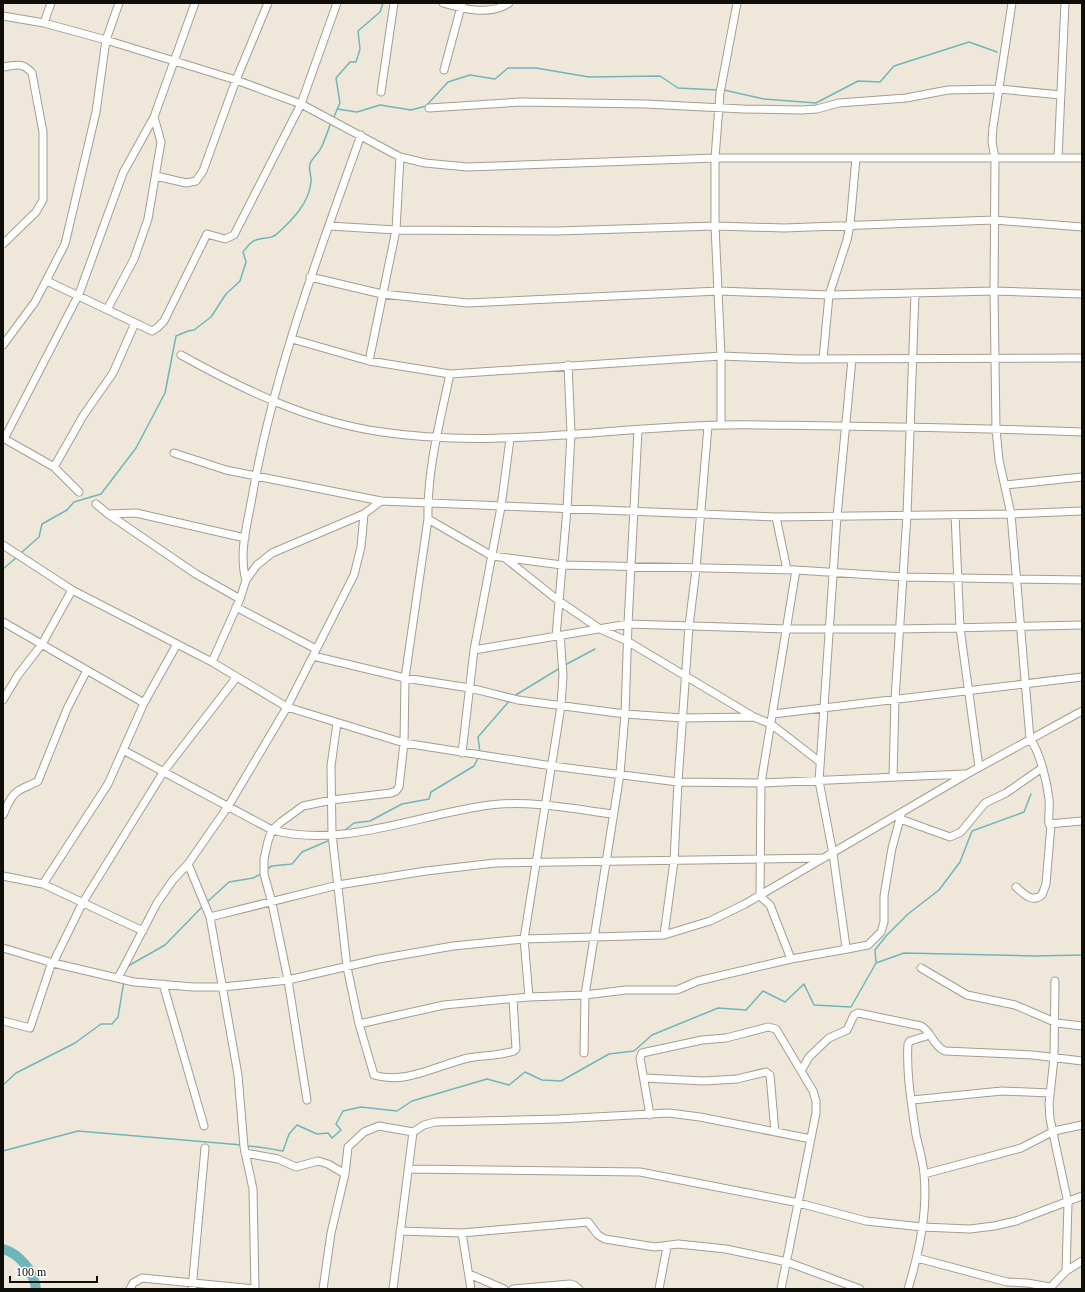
<svg xmlns="http://www.w3.org/2000/svg" width="1085" height="1292" font-family="'Times New Roman',serif">
  <rect width="100%" height="100%" fill="#efe8da"/>
  <g fill="none" stroke-linecap="round" stroke-linejoin="round">
    <path stroke="#6db7bb" stroke-width="1.5" d="M724 90 764 99 816 103 858 81 880 82 894 66 969 42 997 52
      M337 109 357 112 380 105 411 110 426 106 448 82 470 75 495 79 508 68H536L589 77 660 76 678 88 718 90
      M333 119 340 103 336 78 350 62H356L360 49 358 31 380 12 383 3
      M21 553 39 537 42 524 67 510 74 502 101 494 136 448 165 393 176 336 188 331 194 330 211 317 226 294 240 281 246 262 243 252C246 248 251 241 256 240 264 237 272 240 279 232 293 219 309 203 311 182 312 176 308 170 310 164 312 158 318 154 321 148 325 140 328 131 331 122
      M3 569 17 557
      M565 665 595 649
      M514 696 560 668
      M480 753 478 737 510 700
      M345 830 354 823 370 821 402 804 429 799 431 792 474 766 478 758
      M267 869 272 866 292 864 302 852 330 840
      M206 903 229 882 253 878 261 874
      M876 963 875 950 886 936 908 914 939 890 960 862 972 831 1024 812 1031 794
      M128 966 165 945 202 907
      M3 1085 16 1073 75 1043 101 1024H112L118 1017 124 981
      M246 1146C259 1146 270 1149 283 1151L289 1134 297 1125 317 1134 328 1133 332 1138 341 1130 336 1124 343 1111 361 1107 397 1111 412 1101 487 1079 509 1085 525 1072 542 1080 561 1081 609 1054 634 1051 652 1035 718 1008 746 1010 763 991 785 1002 804 984 814 1005 851 1007 876 963 904 953 1035 956 1082 955
      M3 1151 78 1131 242 1145"/>
    <path stroke="#6db7bb" stroke-width="10" d="M3 1249C20 1254 34 1272 36 1289"/>
    <g stroke="#a49d90" stroke-width="9">
      <path id="minor" d="M443 3C463 9 490 16 509 3
        M1012 3 993 127 992 142 995 158 994 291 996 429 999 460 1011 514 1030 739C1040 752 1047 782 1049 799 1050 807 1048 816 1049 824L1082 821
        M3 16 44 23 106 40 236 80 301 104 400 157 425 163 467 167 715 158H1082
        M44 23 51 3
        M3 67C16 65 23 62 32 73L43 132V200L36 212 3 244
        M444 70 462 3
        M381 92 394 3
        M429 108 521 102 645 104 743 109 801 110 817 109 839 103 906 98 948 90 999 89 1061 95
        M1058 158 1065 3
        M156 176 186 183 196 181 203 171 236 80 268 3
        M329 226 396 230 557 231 715 226 784 228 994 220 1082 227
        M310 277 382 294 468 303 719 291 829 295 994 291 1082 294
        M47 281 152 331 157 328 164 321 207 234 225 239 234 235 301 104 337 3
        M108 308 134 259 148 219 161 142 154 117
        M292 339 369 361 450 374 721 356 798 359 1082 358
        M3 345 35 302 65 244 96 112 106 40 119 3
        M181 355C244 390 310 422 382 432 495 449 609 427 723 425 761 424 799 426 838 426 919 427 1001 429 1082 432
        M823 359 829 295 847 240 850 225 856 158
        M369 361 396 230 400 157
        M721 425V356L715 226V158L720 93 737 3
        M3 438 54 467 79 492
        M4 439 79 294 123 173 154 117 195 3
        M174 453 226 470 381 501 776 517 1011 514 1082 511
        M54 467 83 416 113 373 135 323
        M1005 485 1082 477
        M96 504 108 514 196 574 240 599
        M108 514 136 513 245 538
        M955 515 960 628 979 767
        M776 517 787 570
        M428 519 492 556 562 565 796 570 904 577 1082 580
        M3 545 72 590 212 662 287 707 404 743 552 766 678 782 761 783 965 774
        M505 558 559 601 600 629 627 641 754 717 771 724 820 762
        M246 580C239 555 246 529 251 503 272 377 318 256 361 135
        M236 607 316 649
        M3 622 144 703
        M556 636 567 509 571 433 568 365
        M474 650 628 624 787 629H900L1082 625
        M313 656 405 678 470 688 518 700 625 714 682 718 754 717
        M212 662 240 599 246 580 257 565 272 553 364 514 381 501
        M3 700 18 675 42 644 72 590
        M773 714 1082 677
        M337 723 331 766 332 834 347 967 359 1024 374 1075C405 1085 438 1065 468 1058 483 1055 499 1056 514 1051L516 1049 513 999
        M123 750 272 830C344 849 419 814 490 805 531 800 573 809 613 814
        M462 753 474 650 501 507 510 439
        M893 777 895 699 907 515 915 293
        M3 815C7 807 10 796 18 791 24 787 32 785 38 781L67 709 87 670
        M900 819 950 837 961 832 985 803 1006 793 1042 768
        M188 864 210 917 238 1075 244 1147 253 1189 255 1289
        M3 876 43 884 143 931
        M43 884 108 784 144 703 177 644
        M1016 887C1024 894 1032 903 1042 895L1046 884 1051 825
        M210 917 338 885 426 871 495 863 824 858
        M664 935 674 861 678 782 689 626 696 569 708 426
        M3 948 53 963 134 982 193 987H223L288 980 379 959 453 946 524 939 664 935 710 921 745 904 967 774 1082 711
        M842 950 868 945 881 932 884 922V896L892 848 901 815
        M791 959 770 905 760 896 761 783 796 570
        M53 963 83 902 164 771 236 678
        M921 968 967 995 1015 1005 1057 1023 1082 1026
        M118 978 157 903 173 880 188 864 229 805 287 707 354 575 361 547 364 514
        M1055 981 1054 1058 1049 1104 1050 1119 1068 1203 1066 1271
        M163 984 204 1126
        M529 997 524 939 561 706 563 675 560 635
        M3 1021 30 1028 52 962
        M359 1024 444 1005 529 997 585 995 620 774 625 714 628 624 638 430
        M584 1053 585 995 626 990H677L698 981 791 959 842 950 846 947 833 854 819 781 837 516 852 359
        M801 1071 809 1057 829 1038 847 1030 854 1015 858 1013 921 1026C932 1032 933 1046 945 1051L1033 1055 1082 1061
        M644 1078 704 1081 737 1079 766 1072 770 1075 775 1132
        M307 1100 288 980 272 903 264 874V859L268 841 272 830 281 822 303 806 332 800 391 793 396 791 399 787 404 743 405 678 428 519C427 470 440 421 450 374
        M912 1100 1002 1091 1050 1093
        M650 1115 640 1058 642 1053 702 1040 726 1038 768 1027 776 1029 813 1091 816 1101V1113L781 1289
        M245 1153 278 1159 296 1167 318 1161 328 1164 345 1174
        M410 1169 640 1172 799 1203 866 1221 922 1227 970 1229 994 1226 1016 1221 1082 1196
        M924 1174 1021 1148 1054 1131 1082 1125
        M400 1231 462 1233 588 1222 598 1235 605 1239 655 1247 678 1244 726 1249 787 1262 860 1289
        M462 1233 471 1289
        M917 1258 1007 1282 1027 1283 1050 1287
        M469 1274 504 1289
        M130 1289 133 1283 142 1278 255 1289
        M192 1289 205 1148
        M323 1289 331 1233 345 1174 348 1147 364 1132 379 1126 413 1132 424 1125 435 1122 558 1119 669 1113 700 1117 811 1139
        M393 1289 413 1132
        M513 1289 570 1284 574 1285 579 1289
        M659 1289 667 1247
        M908 1289C919 1253 928 1213 924 1174 923 1161 919 1148 916 1135 912 1106 906 1073 908 1044L910 1041 930 1035
        M1049 1289 1066 1271 1082 1261"/>
    </g>
    <use href="#minor" stroke="#fff" stroke-width="7"/>
  </g>
  <rect width="1085" height="1292" fill="none" stroke="#0f0d08" stroke-width="8"/>
  <path d="M10 1276v6h87v-6" fill="none" stroke="#0f0d08" stroke-width="2"/>
  <text x="16" y="1276" font-size="12" fill="#0f0d08" stroke="#ffffff" stroke-width="3" paint-order="stroke">100 m</text>
</svg>
